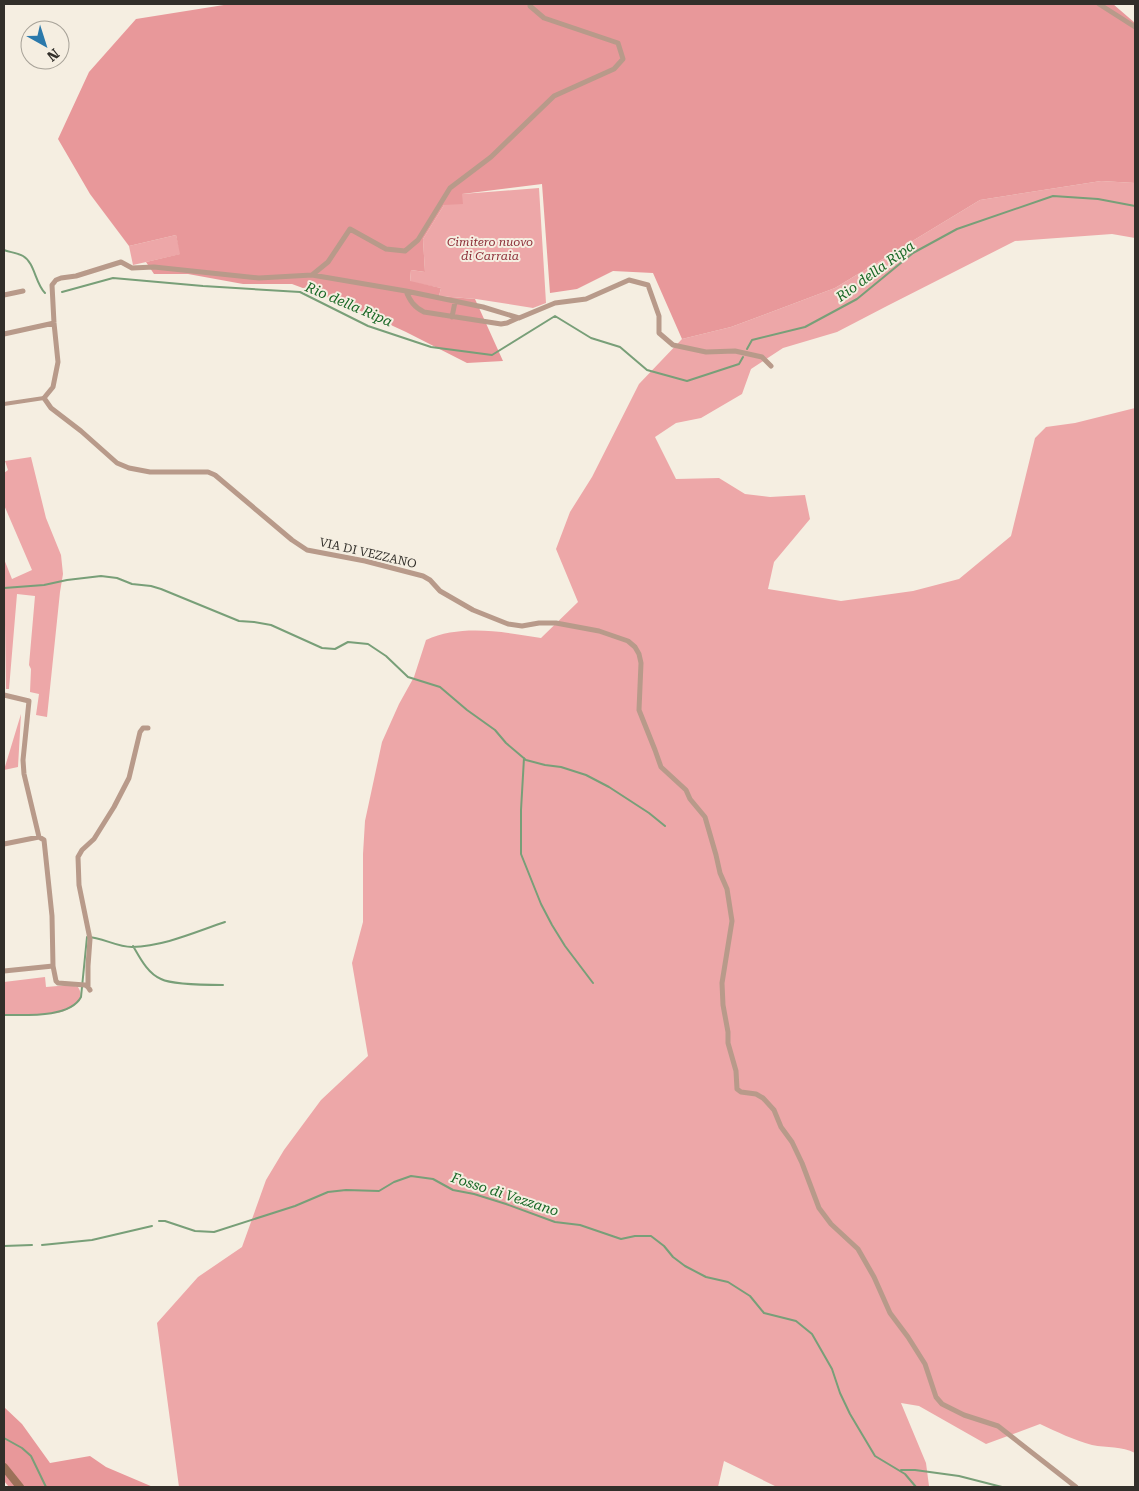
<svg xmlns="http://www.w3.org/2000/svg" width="1139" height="1491" font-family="'Roboto Serif',serif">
  <rect width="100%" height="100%" fill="#f5eee1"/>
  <path fill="#eda7a8" d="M1101 181 1135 183V238L1112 234 1015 241 887 306 837 332 783 348 751 369 742 394 701 418 676 423 655 437 676 479 719 478 745 494 770 497 805 495 810 519 774 562 768 589 841 601 913 591 959 579 1011 536 1035 438 1046 427 1075 423 1135 408V1453C1122 1446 1107 1448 1092 1445 1074 1440 1057 1432 1040 1424L986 1444 919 1406 901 1403 926 1463 929 1486 930 1487H777L724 1461 718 1487H179L157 1323 198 1277 242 1247 266 1180 284 1150 321 1100 368 1056 352 963 363 922V854L365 821 382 742 399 704 414 677 426 640C461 624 504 632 541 638L578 602 556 549 570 512 592 477 639 384 682 339 731 327 835 288 980 200Z
    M539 188 546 303 533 308 476 299 439 296 441 288 410 282 411 270 425 272 423 239 444 205 462 194Z
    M176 235 181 254 133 265 129 246Z
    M31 457 46 518 61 555 63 574 60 592 47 717 36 715 39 694 30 692 31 669 29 665 35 596 17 594 9 689H6L4 559 12 579 32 570 4 505V473L8 470 5 461Z
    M21 714 18 767 4 770Z
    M45 977 46 987 70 985 78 987C87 1000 70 1010 58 1013 44 1015 20 1014 4 1014V982Z"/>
  <path fill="#e8989a" d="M230 4H1113L1135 23V183L1101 181 980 200 835 288 731 327 682 339 653 273 613 271 577 289 550 293 542 184 462 194 463 204 444 205 423 239 425 272 411 270 410 281 441 288 439 296 475 299 503 361 467 363 406 332 343 303 292 284H243L188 274H154L146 262 180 254 176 235 129 246 90 194 58 139 89 72 136 19Z
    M4 1407 22 1424 50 1463 90 1456 106 1467 153 1487H9L4 1481Z"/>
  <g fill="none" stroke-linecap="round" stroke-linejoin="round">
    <path stroke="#789f78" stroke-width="2" d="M4 250C9 252 18 253 23 256 35 263 35 283 45 293
      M62 292 113 278 203 286 300 292 368 326 431 347 492 355 555 316 591 338 620 347 647 370 687 381 739 364 743 357
      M747 349 752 340 805 327 857 299 913 253 957 229 1053 196 1098 199 1135 206
      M4 588 44 585 67 580 101 576 117 578 132 584 151 586 161 589 239 621 254 622 271 625 322 648 335 649 348 642 368 644 386 656 408 677 440 687 467 710 495 730 506 743 526 760 545 765 561 767 586 775 609 787 649 813 665 826
      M524 758 521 810V854L541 904 552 925 565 946 593 983
      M133 946C140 958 148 974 161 979 173 985 209 985 223 985
      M4 1015C26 1015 70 1018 81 997L87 937C102 937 116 947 132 947 165 946 195 932 225 922
      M159 1221H165L195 1231 214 1232 295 1206 328 1192 346 1190 379 1191 394 1182 411 1176 433 1179 453 1190 474 1194 506 1204 555 1222 580 1225 621 1239 635 1236H651L664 1246 673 1257 685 1266 706 1277 728 1282 750 1296 764 1313 796 1321 812 1334 832 1369 840 1393 850 1414 875 1456 905 1474 916 1487
      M42 1245 92 1240 152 1226
      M4 1246 32 1245
      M4 1438 22 1448 31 1456 46 1487
      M901 1470H915L959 1476 1002 1487"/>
    <path stroke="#b89a8a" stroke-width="4" d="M4 404 44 398"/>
    <path stroke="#b89a8a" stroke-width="5" d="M1099 4 1135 27
      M312 275 328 262 350 229 386 249 405 251 418 240 450 188 491 157 554 96 614 69 623 59 618 43 544 18 530 6V4
      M406 291C410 301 414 307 424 312L501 324 507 323 518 318
      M4 295 23 291
      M452 317 455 302
      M4 334 54 323
      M771 366 762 357 735 351 706 352 673 345 659 333V316L648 285 629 280 586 299 555 303 519 318 483 307 406 291 312 275 259 278 154 267 132 268 121 262 76 276 61 278 56 280 52 285 54 323 58 362 53 387 44 398 51 408 81 431 117 463 129 468 150 472H208L215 475 292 540 307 550 365 561 423 576 430 580 440 591 473 610 508 624 522 626 539 623H556L599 631 628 641 635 647 639 654 641 663 639 710 655 750 661 767 686 790 690 799 705 817 716 855 720 873 727 889 732 921 722 983 723 1005 728 1032V1043L736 1071 737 1089 741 1092 756 1094 763 1098 774 1110 781 1127 792 1142 802 1163 819 1208 831 1224 858 1249 874 1277 890 1313 908 1337 925 1364 936 1397 942 1404 964 1415 998 1426 1076 1487
      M4 695 29 701 23 760 24 774 39 837 44 840 52 916 53 966 56 981 58 983 85 985 88 987 90 990
      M4 844 39 837
      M4 971 53 966
      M88 987V966L90 939 79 885 78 857 82 850 94 839 114 807 129 778 140 732 143 728H148"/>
    <path stroke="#9c7159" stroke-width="8" d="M4 1467 20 1487"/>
  </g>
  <g text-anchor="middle" stroke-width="4" stroke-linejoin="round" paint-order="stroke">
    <g font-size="12" font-style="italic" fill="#8d3039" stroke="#f5eee1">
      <text x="490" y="246">Cimitero nuovo<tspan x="490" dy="14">di Carraia</tspan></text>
    </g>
    <g font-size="12" fill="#322f2a" stroke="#f5eee1">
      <text transform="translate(368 553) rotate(13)" y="4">VIA DI VEZZANO</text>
    </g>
    <g font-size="14" font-style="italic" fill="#196826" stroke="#f5eee1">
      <text transform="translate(875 271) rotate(-36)" y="5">Rio della Ripa</text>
      <text transform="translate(349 304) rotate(23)" y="5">Rio della Ripa</text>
      <text transform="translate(505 1194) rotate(18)" y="5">Fosso di Vezzano</text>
    </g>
  </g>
  <rect width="1139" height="1491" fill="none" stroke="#322f2a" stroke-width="10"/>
  <g transform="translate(45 45) rotate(141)"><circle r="24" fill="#f5eee1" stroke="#a7a298"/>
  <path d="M0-4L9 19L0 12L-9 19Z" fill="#2b79ab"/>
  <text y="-8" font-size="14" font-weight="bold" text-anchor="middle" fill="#322f2a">N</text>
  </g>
</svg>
